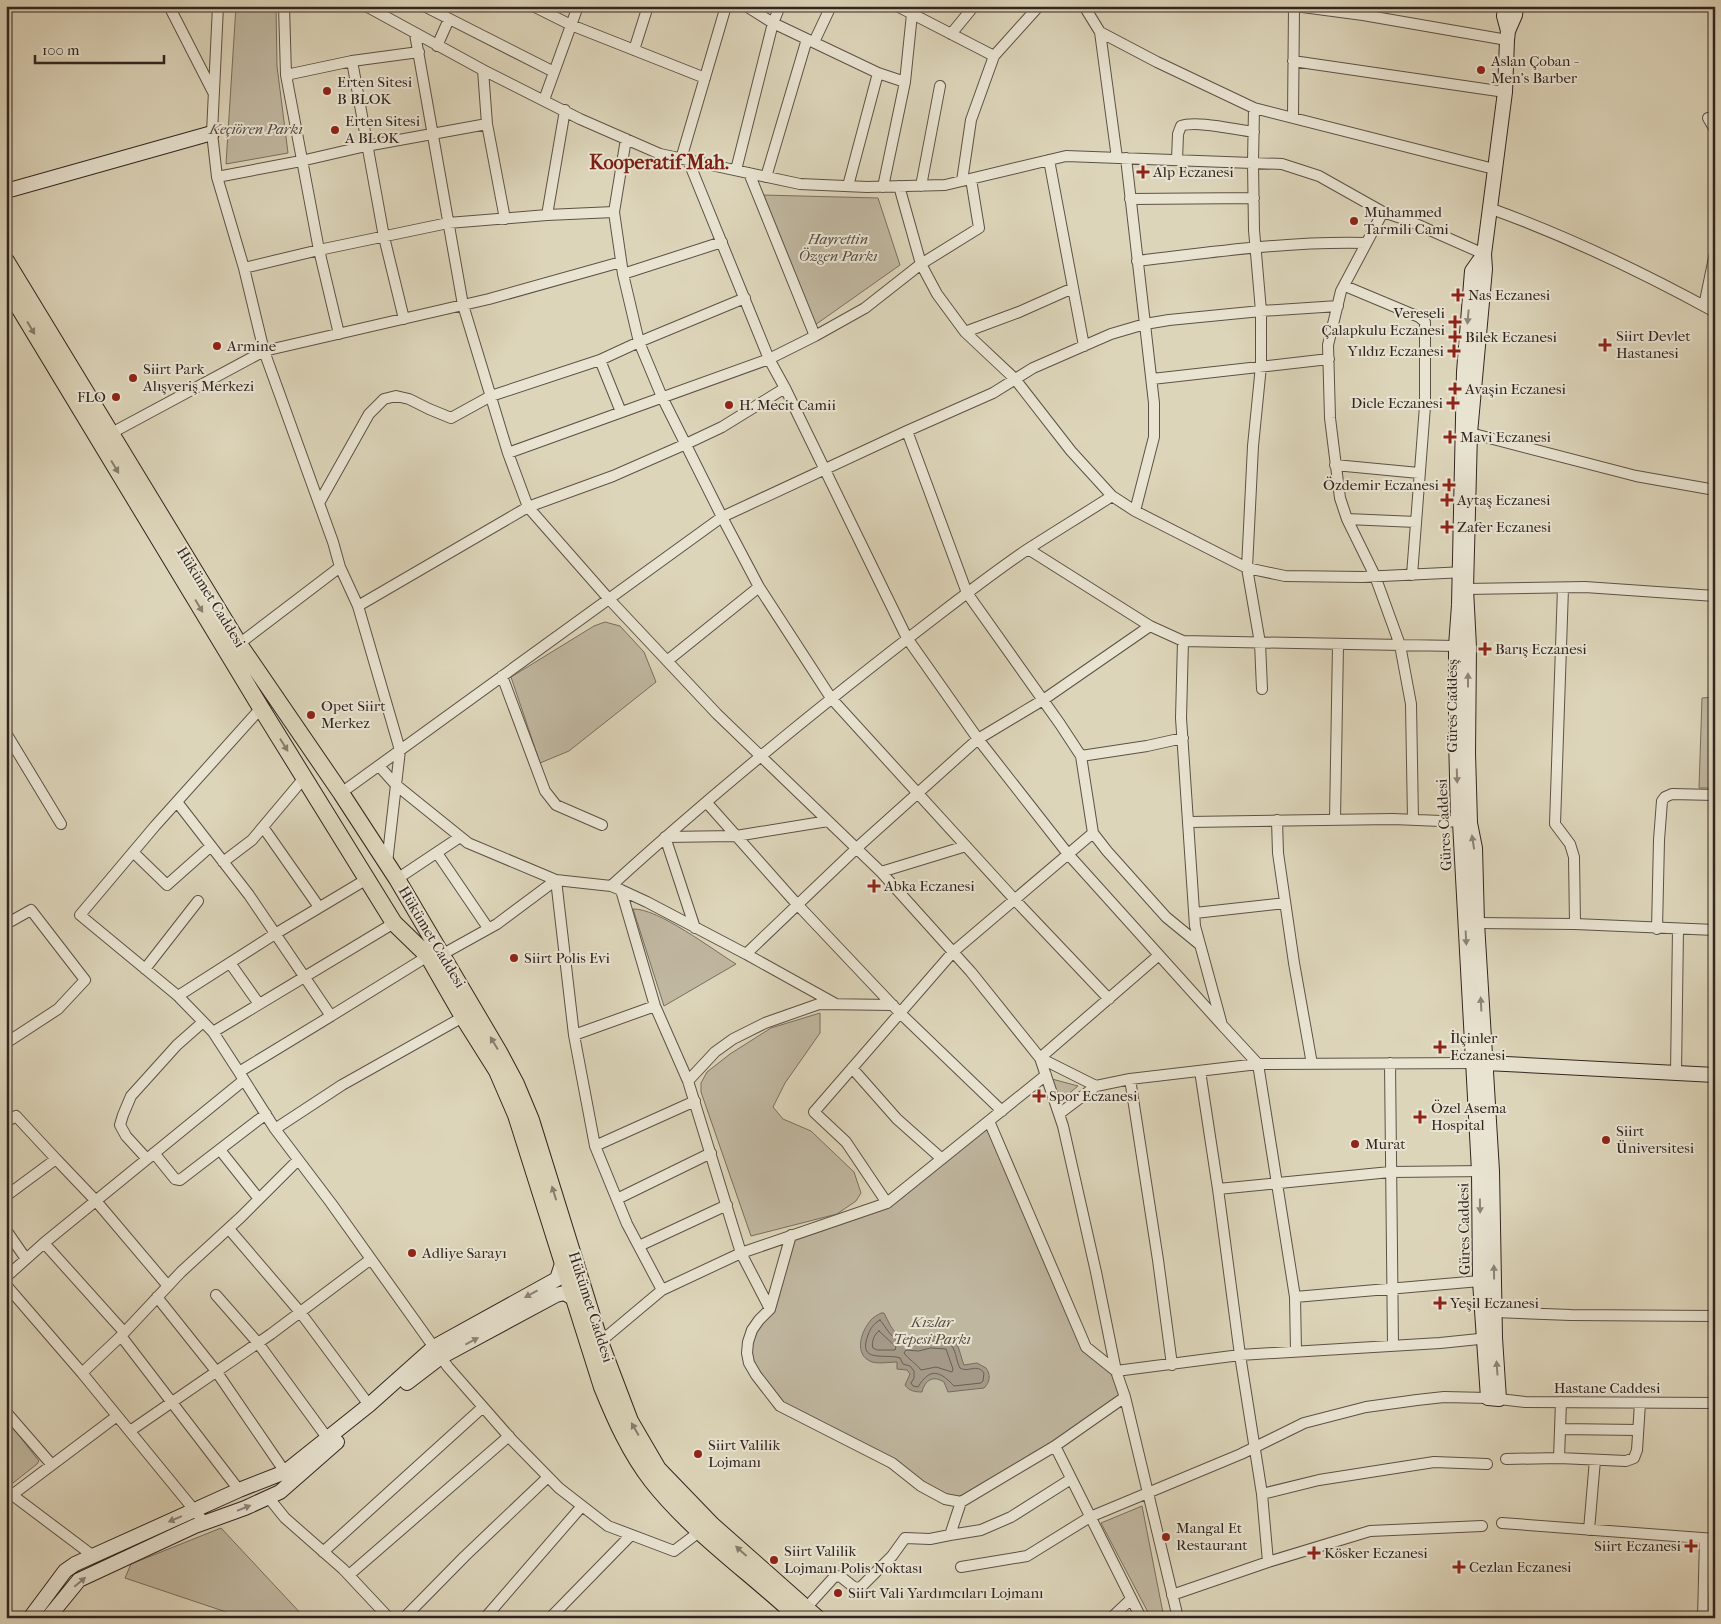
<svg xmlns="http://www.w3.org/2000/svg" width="1721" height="1624" font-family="'IM FELL French Canon',serif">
  <rect width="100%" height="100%" fill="#ddd5ba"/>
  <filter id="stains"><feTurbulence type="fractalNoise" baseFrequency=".004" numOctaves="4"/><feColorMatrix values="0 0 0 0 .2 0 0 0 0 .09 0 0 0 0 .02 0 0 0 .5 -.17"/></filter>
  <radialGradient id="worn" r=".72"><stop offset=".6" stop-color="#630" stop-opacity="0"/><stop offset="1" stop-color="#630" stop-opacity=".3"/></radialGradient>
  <path fill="#c0b7a0" stroke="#796e60" d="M236 6H276L277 66 288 153 226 164Z
    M762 195 878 198 900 265 815 325Z
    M605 622 620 626 644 652 656 682 569 751 540 763 511 677 594 626Z
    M1715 697V788H1699L1702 698Z
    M633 909C658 908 713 950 736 964L664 1006Z
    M820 1013V1033L785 1083 773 1107 783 1119 811 1131 854 1172 861 1193 856 1201 837 1214 751 1236 701 1092V1083L707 1072 730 1054 771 1028Z
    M1052 1079 1078 1086 1060 1101Z
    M989 1121 1086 1347 1116 1371 1125 1397 961 1502 945 1499 892 1463 780 1406 747 1353 759 1320 770 1309 791 1235 887 1203Z
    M6 1419 39 1461 37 1464 13 1483 6 1481Z
    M1142 1506 1164 1618H1151L1101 1523Z
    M221 1528 305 1618H244L125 1578 131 1564Z"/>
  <path fill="#a39986" stroke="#766b5d" d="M881 1313H884C889 1322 891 1330 900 1336 916 1346 944 1326 956 1343 960 1349 961 1358 964 1365L977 1363 986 1368C991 1375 990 1382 984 1388L948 1392 944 1382C933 1375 925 1380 922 1392 915 1392 909 1391 905 1385L910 1374 907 1370 897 1369V1362C890 1362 879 1364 872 1362 853 1355 861 1331 871 1320 873 1317 878 1315 881 1313Z"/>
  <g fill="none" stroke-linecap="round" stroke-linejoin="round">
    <path stroke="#6a5f53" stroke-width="1" d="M880 1320C886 1327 890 1336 898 1341 914 1350 937 1335 949 1343 956 1348 956 1361 960 1368 969 1373 977 1363 984 1373L983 1381 981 1383 954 1386C940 1371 930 1367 918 1387L913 1386 911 1383 914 1378V1371L910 1366 903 1364 900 1358C885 1353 857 1364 868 1335 870 1329 874 1323 880 1320Z
      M879 1331 896 1347 895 1350H877L873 1348C871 1343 874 1334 879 1331Z
      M931 1348 946 1349 953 1369 952 1372 936 1367 921 1370C916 1363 909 1360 904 1353L906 1350 918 1351Z"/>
    <g stroke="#5d5146" stroke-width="12">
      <path id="street" d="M169 6 213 92
        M218 6 212 133 217 177 244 268 264 351 333 542 340 567 358 606 400 750 387 863
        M284 6 286 75 319 250 339 334
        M366 6 483 70 580 119 660 154 800 184 867 187 945 185 1066 156 1282 164 1319 176 1383 212 1407 220 1484 254
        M424 6 554 72
        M533 6 571 25 705 78
        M746 6 773 23 878 73 905 82
        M897 6 994 56
        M1084 6 1100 32 1117 158
        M1295 6 1363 15 1507 40
        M1100 32 1157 62 1254 108 1494 169
        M415 34 463 305 508 453 528 507 608 598 717 714 881 872 971 972 1040 1058 1063 1126 1096 1272 1116 1371 1125 1397 1178 1618
        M951 34 974 6
        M814 42 831 6
        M437 46 449 19
        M634 50 648 6
        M352 61 384 237 404 319
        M1293 61 1505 92
        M483 70 487 124 505 219
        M286 75 352 61 419 52
        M544 100 578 6
        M1254 108 1253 163 1254 230 1261 311V366L1253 446 1247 568 1260 643 1262 689
        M1293 118 1294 6
        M1708 118 1715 130
        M626 139 614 212 623 274 639 342 662 397 722 517 759 587 831 698 1015 900 1109 999
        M1126 158 1154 403V437L1135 511
        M681 159 726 6
        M688 160 769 359 785 388 907 638 978 739 1068 854 1222 1025
        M1049 160 1084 346
        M1177 160 1178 134 1181 126C1196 120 1236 130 1254 132
        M736 170 773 23 780 6
        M749 173 815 336
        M217 177 301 161 366 146 487 124
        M766 177 807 39
        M962 181 971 120 994 56 1039 6
        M848 186 878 73
        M899 186 921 264 937 294 965 332 1015 379 1071 451 1112 496 1135 511 1247 568 1285 576 1362 577 1465 572
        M921 186 940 86
        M883 187 905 82 912 14 917 6
        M1130 199 1254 198
        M1489 208C1567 236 1642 272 1715 312
        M1383 212 1341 291 1328 345 1330 418 1340 498 1347 519 1375 576 1400 645 1411 704 1413 820
        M547 215 565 110
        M1137 261C1213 252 1290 241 1366 243
        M244 268 319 250 448 223 547 215 614 212
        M623 274 722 242
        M1345 286 1419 317 1425 322V406L1412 575
        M1704 306 1715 253
        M965 332 1019 312 1073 288
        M600 360 621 412
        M1152 379 1329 359
        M907 431 967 593 1060 724 1081 756 1093 833 1107 851 1166 917 1199 944
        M1470 433 1636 476 1715 490
        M106 436 264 351 489 299 621 262
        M508 453 769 359 815 336 865 308 921 264 979 228 971 179
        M1335 465 1419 473
        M319 503 369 414 384 399 396 396 409 399 429 409 451 418 491 396 600 360 639 342 745 298
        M1347 519 1416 522
        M1028 549 1150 626 1183 641 1456 646
        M1563 588 1555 824 1570 844 1574 857 1575 924
        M1466 589 1585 587 1715 596
        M358 606 528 507 613 476 686 444 722 427 785 388
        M1183 641 1181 718 1195 926 1222 1025 1258 1064 1295 1297 1296 1351
        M239 644 340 567
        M667 661 759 587
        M502 676 545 791 556 805 602 825
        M261 708 155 826 80 915 178 996 213 1032 239 1072 331 1016
        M6 733 61 824
        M1081 756 1147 746 1183 738
        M379 766 396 785 468 843 556 880 611 886 621 890 647 902 746 954 836 1004
        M341 793 722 517 907 431 993 393 1033 368 1111 334 1145 324 1169 320 1261 311 1338 306
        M177 802 249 895 331 1016 428 956
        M707 803 795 902 900 1013 1002 1111
        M1277 820 1278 853 1294 963 1312 1064
        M1335 820 1338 645
        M1189 822 1393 819 1465 822
        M263 827 319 907
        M665 837 736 836 828 821
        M665 837 695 928
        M133 852 167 885 211 846
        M437 853 488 928
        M223 862 252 840 304 778
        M881 872 966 846
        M397 879 460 837
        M611 886C715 791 825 702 937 616 967 593 997 570 1028 549 1056 531 1084 514 1112 496
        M621 890 655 1006 688 1081 741 1253 887 1203 1046 1075
        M1195 913 1285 903
        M1477 923 1575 924 1715 930
        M6 924 31 910 85 980 58 1009 6 1043
        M1657 929 1659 840 1662 801 1665 797 1672 794 1715 795
        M443 954 497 924 556 880 574 1035 595 1146
        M746 954 860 845 978 739 1043 700 1150 626
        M230 963 259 1004
        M145 969 198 901
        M178 996 275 934 367 879
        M213 1032 394 923
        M574 1035 655 1006
        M1040 1058 1159 955
        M1040 1058 1096 1086
        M1390 1063 1393 1345
        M852 1068 897 1119 942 1159
        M1200 1071 1218 1189 1240 1355 1262 1494 1268 1562
        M239 1072 275 1129 331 1203 448 1367 512 1440 559 1488 608 1526 674 1551 699 1532
        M1676 1074 1678 929
        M1130 1079 1158 1260 1172 1365
        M688 1081 715 1052 733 1039 765 1023 819 1004 893 1005
        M695 1101 595 1146 627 1224 662 1290 741 1253 770 1309
        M1059 1114 1096 1086 1130 1079 1258 1064 1479 1063
        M989 1121 1086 1347 1116 1371 1240 1355 1440 1343 1489 1338
        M6 1122 16 1116 56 1159
        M275 1129 342 1085 463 1017
        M220 1150 259 1199
        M154 1153 175 1179 180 1180 266 1114
        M147 1159 126 1136 120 1125 123 1115 131 1096 177 1045 203 1022
        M1218 1189 1390 1172 1486 1171
        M6 1196 56 1159 96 1201 168 1286
        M617 1199 711 1153
        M887 1203 846 1142 814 1112 953 952 1093 833
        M229 1229 300 1312 369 1405
        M6 1230 26 1259
        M791 1235 770 1309 759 1320 752 1330 748 1342 747 1353 749 1363 756 1375 780 1406 892 1463 921 1486 945 1499 961 1502 1055 1446 1125 1397
        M44 1243 124 1332
        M639 1246 727 1205
        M6 1277 44 1243 244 1080
        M6 1285 82 1373 204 1522
        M216 1295 258 1343 328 1439
        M157 1297 216 1371 285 1472
        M1295 1297 1480 1281
        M1495 1312 1571 1315 1715 1316
        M121 1336 239 1490
        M600 1342 662 1290
        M82 1373 121 1336 181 1272 241 1217 298 1160
        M1499 1399 1525 1402 1715 1403
        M6 1412 52 1465
        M1560 1429 1638 1430
        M130 1431 271 1334 371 1259
        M1055 1446 1141 1618
        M1559 1458 1561 1402
        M1506 1459 1559 1458 1626 1461 1634 1458 1637 1450 1640 1403
        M7 1491 92 1555
        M1262 1494 1319 1480 1434 1462 1487 1464
        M12 1495 117 1416
        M268 1497 285 1518 343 1569 389 1618
        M961 1502 950 1535 981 1530 1011 1517 1071 1479
        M1502 1523 1715 1539
        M1589 1530 1595 1460
        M323 1552 483 1407
        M961 1567 1027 1556 1090 1517 1241 1454 1304 1423 1366 1407 1417 1400 1444 1397 1488 1398
        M349 1575 509 1436
        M1172 1595 1268 1562 1370 1531 1482 1526
        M806 1608 835 1576 841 1577 855 1588 861 1587 892 1556 905 1538 930 1539 950 1535
        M404 1618 465 1556 548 1477
        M485 1618 582 1506
        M550 1618 631 1535
        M1111 1618 1131 1599
        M1703 1618 1705 1539"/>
    </g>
    <g stroke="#322520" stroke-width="16">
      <path id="secondary" d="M1505 6 1504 16 1508 31
        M6 191 212 133
        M1484 254 1472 271 1464 372 1459 605 1456 646V737L1458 816 1460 822 1479 1171 1480 1281 1488 1398 1499 1399 1495 1338 1492 1171 1477 923 1475 848 1470 823 1468 753 1469 647 1466 589 1470 433 1485 269 1484 254 1505 92 1507 40 1508 31 1515 15 1516 6
        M1486 1063 1715 1075
        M407 1383 441 1357 556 1295 564 1293 573 1298
        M30 1618 65 1571 75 1564 239 1490 285 1472 369 1405 434 1347 557 1279 563 1261
        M48 1618 79 1580 195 1526 245 1508 280 1492 337 1442"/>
    </g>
    <g stroke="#322520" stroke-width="18">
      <path id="primary" d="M6 261 239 644 341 793 397 879 499 1052 516 1084 531 1120 600 1342 630 1421 658 1469 712 1525 817 1618
        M6 286 261 708 394 923 428 956 463 1017 497 1071 516 1115 602 1387C615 1419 630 1453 652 1481 694 1534 750 1572 799 1618"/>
    </g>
    <use href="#street" stroke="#e9e4d2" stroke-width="10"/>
    <use href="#secondary" stroke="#e9e4d2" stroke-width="14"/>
    <use href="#primary" stroke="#ddd5ba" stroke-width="16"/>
  </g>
  <defs><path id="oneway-solid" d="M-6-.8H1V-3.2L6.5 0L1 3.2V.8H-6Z" transform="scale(1.25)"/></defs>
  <g fill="#8e8479">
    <use href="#oneway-solid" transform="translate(1468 317) rotate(95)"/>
    <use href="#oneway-solid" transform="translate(1468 680) rotate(-90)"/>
    <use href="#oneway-solid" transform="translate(1457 776) rotate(88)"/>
    <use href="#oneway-solid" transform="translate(1473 842) rotate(-99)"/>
    <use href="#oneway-solid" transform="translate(1466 938) rotate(87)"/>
    <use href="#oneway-solid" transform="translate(1481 1004) rotate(-93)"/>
    <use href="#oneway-solid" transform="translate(1480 1206) rotate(89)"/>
    <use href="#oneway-solid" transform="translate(1494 1272) rotate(-91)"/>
    <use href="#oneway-solid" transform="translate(531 1294) rotate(151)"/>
    <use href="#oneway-solid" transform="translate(472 1341) rotate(-28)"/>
    <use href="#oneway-solid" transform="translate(1497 1368) rotate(-94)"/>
    <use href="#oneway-solid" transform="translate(244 1508) rotate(-22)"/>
    <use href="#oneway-solid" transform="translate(175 1519) rotate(157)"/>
    <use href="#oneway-solid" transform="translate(80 1582) rotate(-40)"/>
  </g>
  <g fill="#887d6d">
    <use href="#oneway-solid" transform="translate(31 328) rotate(59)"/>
    <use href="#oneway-solid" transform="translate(115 467) rotate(59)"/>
    <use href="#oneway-solid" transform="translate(199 606) rotate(59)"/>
    <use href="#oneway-solid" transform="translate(284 745) rotate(58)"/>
    <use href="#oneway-solid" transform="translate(494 1043) rotate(-121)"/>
    <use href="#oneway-solid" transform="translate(554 1193) rotate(-107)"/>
    <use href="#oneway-solid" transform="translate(635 1429) rotate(-120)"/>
    <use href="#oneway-solid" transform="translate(741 1551) rotate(-138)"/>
  </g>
  <g fill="#8f2418" stroke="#e9e4d2" stroke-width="2">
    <circle cx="1481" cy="70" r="5"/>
    <circle cx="327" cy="91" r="5"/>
    <circle cx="335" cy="130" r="5"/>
    <path d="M1140.5 164.5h5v5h5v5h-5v5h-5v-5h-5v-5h5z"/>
    <circle cx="1354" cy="221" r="5"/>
    <path d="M1455.5 287.5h5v5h5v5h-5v5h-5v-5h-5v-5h5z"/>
    <path d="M1452.5 314.5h5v5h5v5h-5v5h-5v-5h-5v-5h5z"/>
    <path d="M1452.5 329.5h5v5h5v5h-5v5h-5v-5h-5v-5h5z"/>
    <path d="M1602.5 337.5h5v5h5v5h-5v5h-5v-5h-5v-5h5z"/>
    <circle cx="217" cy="346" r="5"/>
    <path d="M1451.5 343.5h5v5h5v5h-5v5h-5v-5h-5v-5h5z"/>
    <circle cx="133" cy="378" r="5"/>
    <path d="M1452.5 381.5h5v5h5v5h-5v5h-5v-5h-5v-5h5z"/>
    <circle cx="116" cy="397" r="5"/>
    <path d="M1450.5 395.5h5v5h5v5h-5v5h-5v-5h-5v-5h5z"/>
    <circle cx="729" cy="405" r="5"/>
    <path d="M1447.5 429.5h5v5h5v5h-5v5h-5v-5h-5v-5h5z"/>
    <path d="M1446.5 477.5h5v5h5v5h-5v5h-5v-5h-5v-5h5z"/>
    <path d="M1444.5 492.5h5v5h5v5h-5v5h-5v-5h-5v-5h5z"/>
    <path d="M1444.5 519.5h5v5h5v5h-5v5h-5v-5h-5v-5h5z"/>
    <path d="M1482.5 641.5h5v5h5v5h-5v5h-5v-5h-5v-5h5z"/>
    <circle cx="311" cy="715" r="5"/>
    <path d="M871.5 878.5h5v5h5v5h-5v5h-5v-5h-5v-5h5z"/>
    <circle cx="514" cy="958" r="5"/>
    <path d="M1437.5 1039.5h5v5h5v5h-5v5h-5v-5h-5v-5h5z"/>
    <path d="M1036.5 1088.5h5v5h5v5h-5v5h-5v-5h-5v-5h5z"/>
    <path d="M1417.5 1109.5h5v5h5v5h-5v5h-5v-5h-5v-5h5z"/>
    <circle cx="1606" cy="1140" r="5"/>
    <circle cx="1355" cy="1144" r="5"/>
    <circle cx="412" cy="1253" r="5"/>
    <path d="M1437.5 1295.5h5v5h5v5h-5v5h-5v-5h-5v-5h5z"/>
    <circle cx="698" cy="1454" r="5"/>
    <circle cx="1166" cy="1537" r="5"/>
    <path d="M1688.5 1538.5h5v5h5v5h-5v5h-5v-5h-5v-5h5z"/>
    <path d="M1311.5 1545.5h5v5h5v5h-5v5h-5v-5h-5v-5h5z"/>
    <circle cx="774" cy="1560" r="5"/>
    <path d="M1456.5 1559.5h5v5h5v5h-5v5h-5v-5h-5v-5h5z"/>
    <circle cx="838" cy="1593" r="5"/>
  </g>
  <g text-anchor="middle" stroke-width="4" stroke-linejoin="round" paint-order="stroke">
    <g font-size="15" fill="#322520" stroke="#e9e4d2" text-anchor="start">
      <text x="1491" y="66">Aslan Çoban -<tspan x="1491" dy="17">Men's Barber</tspan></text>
      <text x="337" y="87">Erten Sitesi<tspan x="337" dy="17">B BLOK</tspan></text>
      <text x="345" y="126">Erten Sitesi<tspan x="345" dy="17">A BLOK</tspan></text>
      <text x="1153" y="177">Alp Eczanesi</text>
      <text x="1364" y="217">Muhammed<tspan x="1364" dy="17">Tarmili Cami</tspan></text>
      <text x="1468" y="300">Nas Eczanesi</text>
      <text x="1445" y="318" text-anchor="end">Vereseli<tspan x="1445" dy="17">Çalapkulu Eczanesi</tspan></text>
      <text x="1616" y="341">Siirt Devlet<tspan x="1616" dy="17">Hastanesi</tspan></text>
      <text x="1465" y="342">Bilek Eczanesi</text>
      <text x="227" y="351">Armine</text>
      <text x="1444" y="356" text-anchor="end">Yıldız Eczanesi</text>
      <text x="143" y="374">Siirt Park<tspan x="143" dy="17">Alışveriş Merkezi</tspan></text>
      <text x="1465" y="394">Avaşin Eczanesi</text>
      <text x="106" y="402" text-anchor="end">FLO</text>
      <text x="1443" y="408" text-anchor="end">Dicle Eczanesi</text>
      <text x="739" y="410">H. Mecit Camii</text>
      <text x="1460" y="442">Mavi Eczanesi</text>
      <text x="1439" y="490" text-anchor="end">Özdemir Eczanesi</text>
      <text x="1457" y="505">Aytaş Eczanesi</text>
      <text x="1457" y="532">Zafer Eczanesi</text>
      <text x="1495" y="654">Barış Eczanesi</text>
      <text x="321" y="711">Opet Siirt<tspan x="321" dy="17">Merkez</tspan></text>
      <text x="884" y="891">Abka Eczanesi</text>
      <text x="524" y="963">Siirt Polis Evi</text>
      <text x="1450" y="1043">İlçinler<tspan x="1450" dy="17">Eczanesi</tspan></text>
      <text x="1049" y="1101">Spor Eczanesi</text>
      <text x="1431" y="1113">Özel Asema<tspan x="1431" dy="17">Hospital</tspan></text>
      <text x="1616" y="1136">Siirt<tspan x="1616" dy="17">Üniversitesi</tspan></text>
      <text x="1365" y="1149">Murat</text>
      <text x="422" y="1258">Adliye Sarayı</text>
      <text x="1450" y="1308">Yeşil Eczanesi</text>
      <text x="708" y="1450">Siirt Valilik<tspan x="708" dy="17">Lojmanı</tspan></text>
      <text x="1176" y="1533">Mangal Et<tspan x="1176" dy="17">Restaurant</tspan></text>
      <text x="1681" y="1551" text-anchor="end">Siirt Eczanesi</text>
      <text x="784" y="1556">Siirt Valilik<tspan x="784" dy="17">Lojmanı Polis Noktası</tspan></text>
      <text x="1324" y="1558">Kösker Eczanesi</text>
      <text x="1469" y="1572">Cezlan Eczanesi</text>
      <text x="848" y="1598">Siirt Vali Yardımcıları Lojmanı</text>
    </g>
    <g font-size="15" font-style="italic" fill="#564a40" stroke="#e9e4d2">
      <text x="256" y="134">Keçiören Parkı</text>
      <text x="838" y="244">Hayrettin<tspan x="838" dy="17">Özgen Parkı</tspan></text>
      <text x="932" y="1327">Kızlar<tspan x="932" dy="17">Tepesi Parkı</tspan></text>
    </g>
    <g font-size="15" fill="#322520" stroke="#e9e4d2">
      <text transform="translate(211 597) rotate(58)" y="5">Hükümet Caddesi</text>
      <text transform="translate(1452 706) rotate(-90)" y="5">Güres Caddesş</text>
      <text transform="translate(1444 825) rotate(-93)" y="5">Güres Caddesi</text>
      <text transform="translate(432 937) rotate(59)" y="5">Hükümet Caddesi</text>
      <text transform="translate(1464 1229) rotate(-91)" y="5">Güres Caddesi</text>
      <text transform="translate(591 1307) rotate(72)" y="5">Hükümet Caddesi</text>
      <text x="1607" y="1393">Hastane Caddesi</text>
    </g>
    <g font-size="20" font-weight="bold" fill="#7a1f14" stroke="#e9e4d2">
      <text x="659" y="169">Kooperatif Mah.</text>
    </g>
  </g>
  <rect width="1721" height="1624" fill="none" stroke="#ddd5ba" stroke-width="25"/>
  <rect x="8" y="8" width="1706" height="1609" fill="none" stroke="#322520" stroke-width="2.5"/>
  <rect x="12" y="12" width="1696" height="1599" fill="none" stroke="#322520"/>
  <path d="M35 55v8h129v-8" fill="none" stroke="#322520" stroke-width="2.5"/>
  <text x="42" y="55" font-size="15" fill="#322520" stroke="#e9e4d2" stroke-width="4" paint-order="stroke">100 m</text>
  <rect width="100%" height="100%" filter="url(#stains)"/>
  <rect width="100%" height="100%" fill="url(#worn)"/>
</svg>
